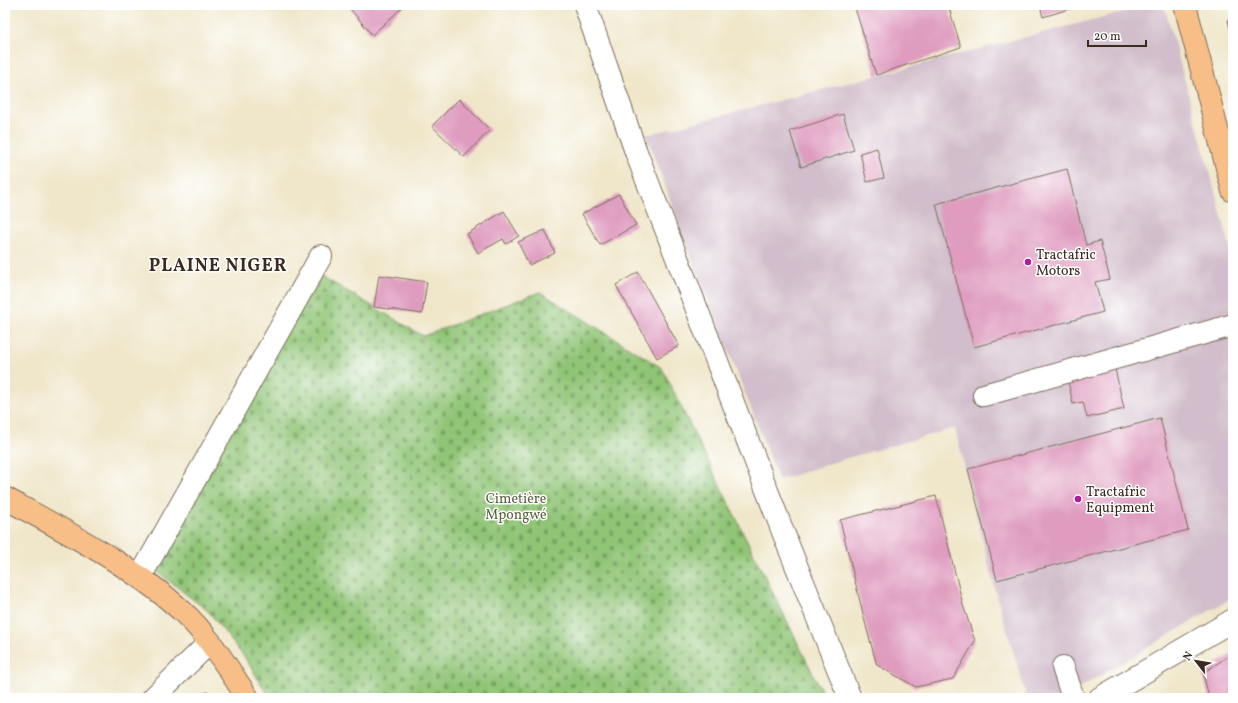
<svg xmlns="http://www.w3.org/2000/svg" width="1238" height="703" font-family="Vollkorn,serif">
  <defs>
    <pattern id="cemetery-stones" width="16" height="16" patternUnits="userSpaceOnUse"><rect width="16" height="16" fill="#90c576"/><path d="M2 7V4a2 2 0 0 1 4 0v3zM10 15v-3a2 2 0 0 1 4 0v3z" fill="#77a060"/></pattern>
  </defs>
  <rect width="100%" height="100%" fill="#fff"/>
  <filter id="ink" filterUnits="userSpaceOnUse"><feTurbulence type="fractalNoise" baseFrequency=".025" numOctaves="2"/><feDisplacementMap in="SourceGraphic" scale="8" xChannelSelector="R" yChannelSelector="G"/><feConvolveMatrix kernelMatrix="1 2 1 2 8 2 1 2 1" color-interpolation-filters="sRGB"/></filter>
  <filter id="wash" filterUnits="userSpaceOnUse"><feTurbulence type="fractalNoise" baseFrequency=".012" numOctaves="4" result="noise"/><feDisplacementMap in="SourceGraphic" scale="16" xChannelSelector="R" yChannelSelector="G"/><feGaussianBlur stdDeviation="0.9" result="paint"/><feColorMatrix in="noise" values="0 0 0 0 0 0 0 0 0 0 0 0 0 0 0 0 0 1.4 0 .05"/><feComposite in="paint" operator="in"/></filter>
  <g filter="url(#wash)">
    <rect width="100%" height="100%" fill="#f0e7cb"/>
    <path fill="#d1bdcb" d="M1150 5H1164L1233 257V597L1062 698H1027L996 594 955 428 844 459 779 480 697 271 646 135Z"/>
    <path fill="url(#cemetery-stones)" stroke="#66784a" d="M318 274 423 336 540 292 662 368 825 698H270L245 658 208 611 151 567Z"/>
    <g id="blocks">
      <path fill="#df9cbf" d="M347 5H405L372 35Z
        M854 5H948L961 47 876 75Z
        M1040 5H1082L1043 17Z
        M1233 18V39H1232L1228 20Z
        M459 99 490 130 464 157 432 126Z
        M843 114 854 150 801 167 790 131Z
        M877 148 884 178 867 182 860 153Z
        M1067 169 1086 245 1100 241 1110 279 1095 282 1103 312 974 347 936 204Z
        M619 194 636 225 600 245 582 214Z
        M504 211 519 236 506 244 503 239 478 253 467 234Z
        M545 230 555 253 529 265 518 242Z
        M638 272 679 346 657 358 616 285Z
        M379 275 427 282 422 314 374 307Z
        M1115 369 1124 409 1087 418 1083 402 1073 404 1068 381Z
        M1160 418 1188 530 997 580 968 469Z
        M936 496 963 605 975 641 953 679 916 687 877 665 867 630 840 520Z
        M1233 653V698H1209L1203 673Z
        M207 692 211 698H199Z"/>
    </g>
  </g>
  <g filter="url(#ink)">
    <use href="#blocks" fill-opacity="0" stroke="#7a6c5b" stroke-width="1"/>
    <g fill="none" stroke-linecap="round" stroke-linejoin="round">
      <g stroke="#7a6c5b" stroke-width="24">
        <path id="minor" d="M585 5 636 152 790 550 850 698
          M984 395 1233 325
          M140 577 321 256
          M1063 667 1073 698
          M153 698 210 642
          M1100 698 1233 620"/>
      </g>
      <g stroke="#7a6c5b" stroke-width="24">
        <path id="major" d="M1185 5 1233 191
          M5 498C64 531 134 566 184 613 210 637 228 669 248 698"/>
      </g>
      <use href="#minor" stroke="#fff" stroke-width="22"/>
      <use href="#major" stroke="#f7be88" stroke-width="22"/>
    </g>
  </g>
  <g fill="#b5179e" stroke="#fff" stroke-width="1.5">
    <circle cx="1028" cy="262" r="4"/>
    <circle cx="1078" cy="499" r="4"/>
  </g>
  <g text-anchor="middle" stroke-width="3" stroke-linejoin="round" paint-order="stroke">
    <g font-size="14" fill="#3b2a1e" stroke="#fff" text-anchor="start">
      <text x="1036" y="259">Tractafric<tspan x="1036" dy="16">Motors</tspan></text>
      <text x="1086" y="496">Tractafric<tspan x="1086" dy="16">Equipment</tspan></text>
    </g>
    <g font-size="14" fill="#59603d" stroke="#fff">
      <text x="516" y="503">Cimetière<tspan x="516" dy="16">Mpongwé</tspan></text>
    </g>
    <g font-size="18" font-weight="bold" letter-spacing="1" fill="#3b2a1e" stroke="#fff">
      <text x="218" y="271">PLAINE NIGER</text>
    </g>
  </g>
  <rect width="1238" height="703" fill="none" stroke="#fff" stroke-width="20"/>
  <g transform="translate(1196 661) rotate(301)" stroke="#ffffff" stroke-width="3" paint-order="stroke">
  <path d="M0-3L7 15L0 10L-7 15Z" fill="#3b2a1e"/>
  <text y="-6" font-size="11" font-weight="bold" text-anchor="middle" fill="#3b2a1e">N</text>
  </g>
  <path d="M1088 40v6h58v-6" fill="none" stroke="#3b2a1e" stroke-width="2"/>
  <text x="1094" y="40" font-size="12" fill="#3b2a1e" stroke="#ffffff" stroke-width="3" paint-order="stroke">20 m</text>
</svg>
